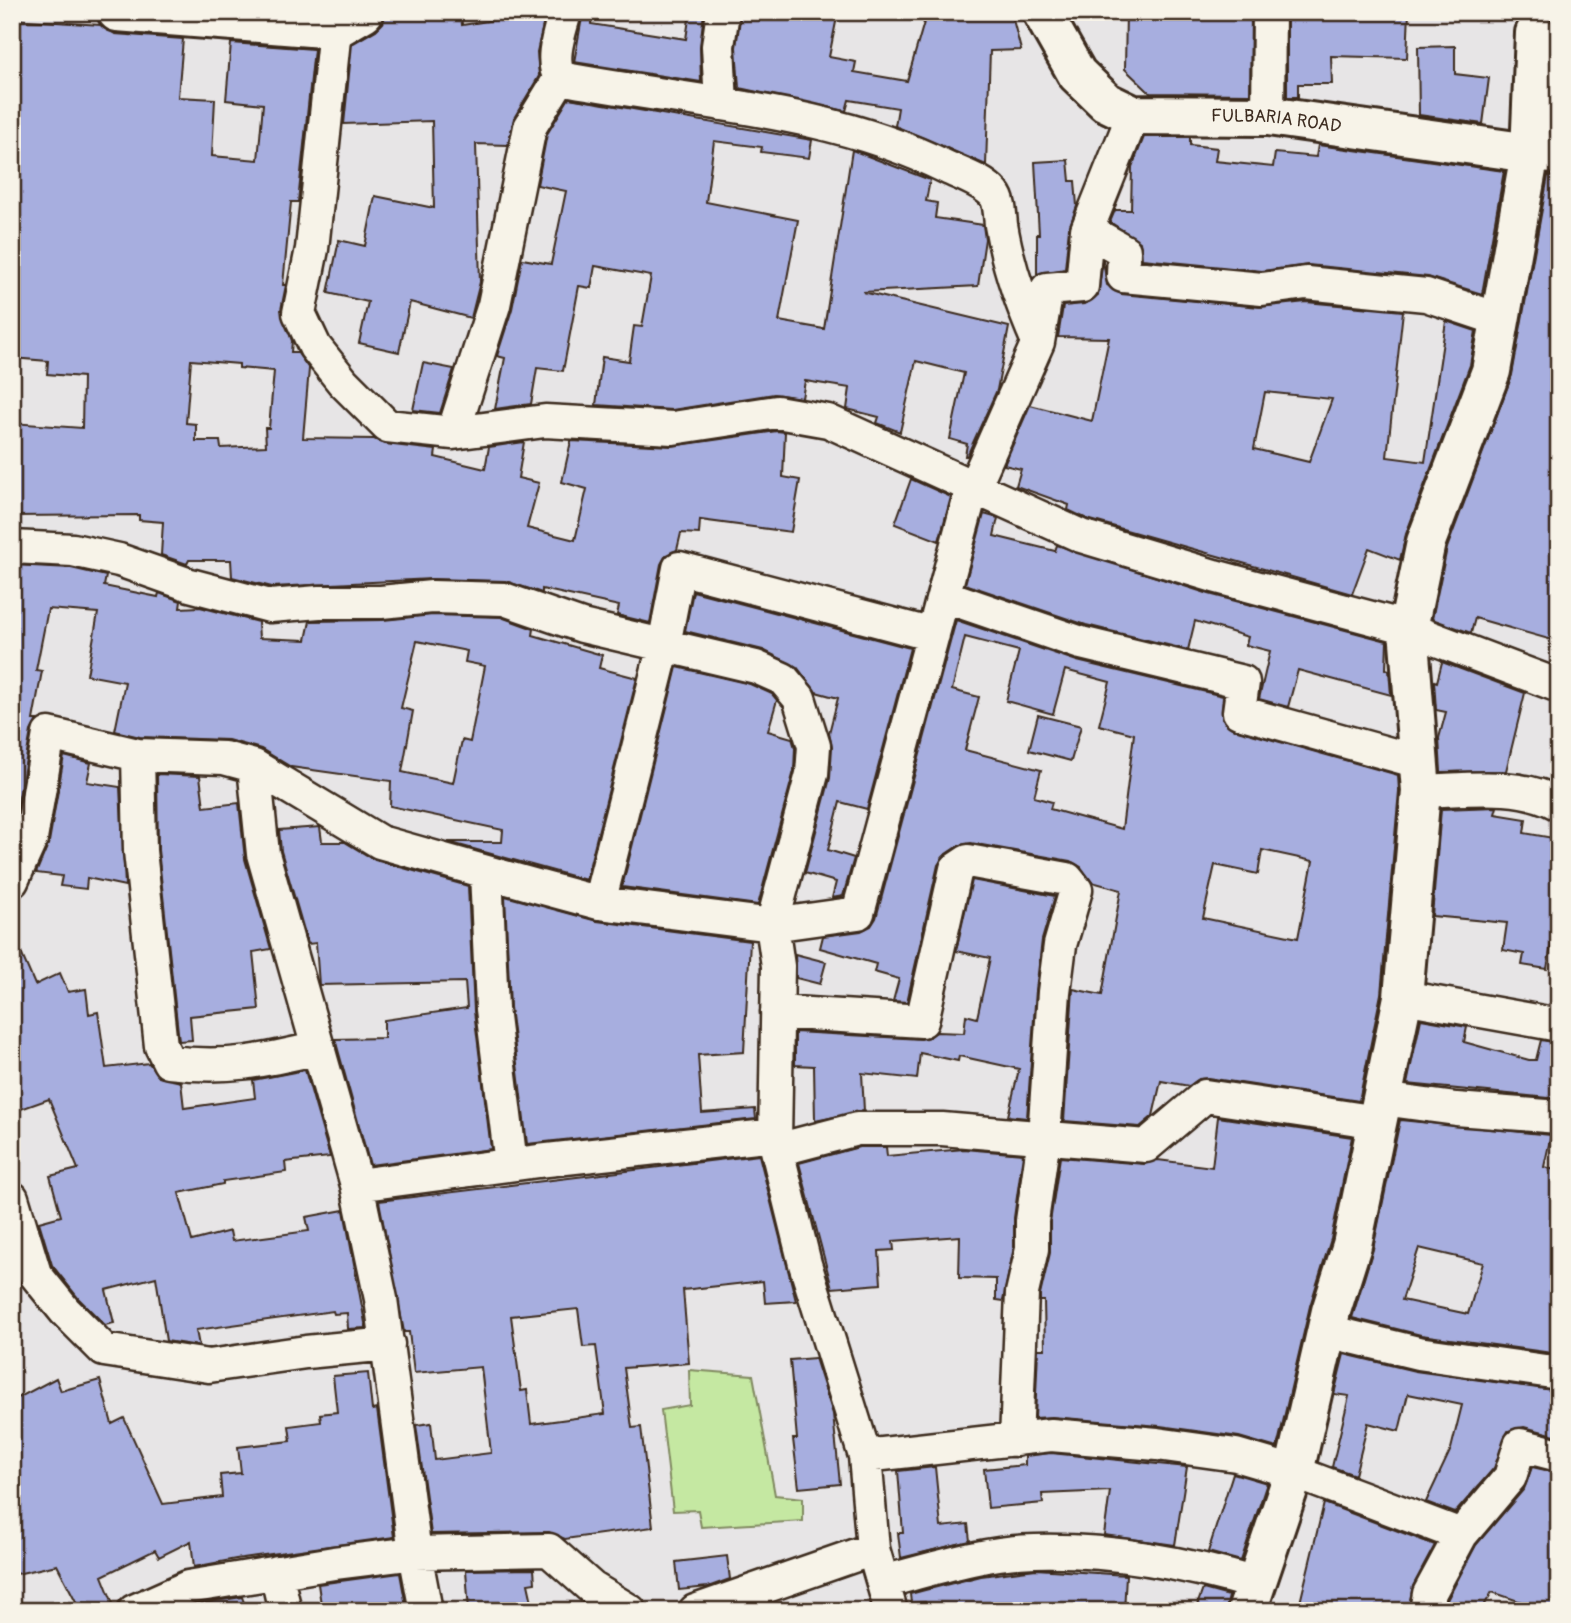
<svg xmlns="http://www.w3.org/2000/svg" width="1571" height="1623" font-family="Pangolin,sans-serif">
  <rect width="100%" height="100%" fill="#e7e5e6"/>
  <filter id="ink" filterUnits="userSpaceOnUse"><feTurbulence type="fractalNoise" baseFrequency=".0143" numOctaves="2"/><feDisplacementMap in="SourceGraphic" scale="14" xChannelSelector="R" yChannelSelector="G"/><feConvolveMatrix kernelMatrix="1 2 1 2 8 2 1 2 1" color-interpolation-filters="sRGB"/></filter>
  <g filter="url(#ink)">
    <path fill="#c5e8a2" stroke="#808960" stroke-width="2" d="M689 1370 753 1375 775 1495 803 1498V1521L701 1527 698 1510 673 1511 661 1410 690 1405Z"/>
    <path fill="#a7aedf" stroke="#3b2a1e" stroke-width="2" fill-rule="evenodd" d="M386 12H461L462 25 546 12 537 52 539 76 514 118 508 145 476 144 480 282 471 318 410 302 399 352 359 343 368 302 328 293 339 240 365 246 375 196 434 208 432 121 344 124 352 44 376 30 383 23Z
      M583 12H592L591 24 686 39 690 12H704L700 47 701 82 574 62Z
      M741 12H838L829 57 856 62 854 72 907 81 927 12H1011L1021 50 990 51 986 165 895 126 898 108 849 100 846 111 739 88 736 47Z
      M1126 12 1251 13 1250 94 1150 93 1125 69Z
      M1287 12H1409L1407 58 1331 56 1332 84H1298V97H1287Z
      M12 19 101 25 115 34 183 39 178 97 215 99 212 156 258 160 263 104 226 100 231 43 314 49 298 202H291L283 285H286L281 310 292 341 291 352H297L309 369 303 438 374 439 385 444 436 450 435 457 485 469 489 447 524 442 518 478 539 483 527 528 575 540 587 489 562 482 571 441 672 446 777 431 785 432 783 477 800 480 791 532 700 520 699 534 681 533 677 550 666 555 661 564 650 623 617 615 619 606 542 589V593L505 581 432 579 272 587 232 577 231 560H189L187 564 161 555 163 522 139 520V515L12 516V423L82 428 83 377 47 374 48 361 12 358ZM191 360 239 364V368L274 371 269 428H265L266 446 221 448 220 441H196V424L186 423Z
      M1455 46V74L1489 78 1483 124 1419 115 1418 47Z
      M569 98 812 140 809 158 761 152 762 147 714 141 706 202 798 220 779 321 824 329 852 150 930 180 926 201 937 203 935 218 983 225 985 239 978 286 863 292 1009 327 997 390 967 456H965L967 444 950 439 964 373 916 361 900 432 877 423 879 417 847 409 850 388 805 381 802 398 774 394 672 410 596 405 602 357 629 361 634 326 642 327 651 276 595 266 591 288 579 286 563 371 537 368 531 404 495 409 505 358 497 356 512 309 522 259 551 264 566 191 537 185 547 134Z
      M1144 137H1190V145L1217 148 1215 161 1273 167 1275 153 1316 157 1318 145 1504 171 1482 294 1428 277 1308 265 1262 271 1142 259 1140 242 1110 222 1115 210H1131L1132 167Z
      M1068 160 1070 181H1075L1077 206 1069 228 1065 269 1037 274V234H1039L1035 162Z
      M1548 176H1559V642L1475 618 1471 633 1432 619 1447 548 1512 375Z
      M1103 260 1107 285 1121 294 1260 307 1306 302 1403 311 1387 457 1425 462 1446 321 1476 331 1470 365 1406 534 1400 560 1369 548 1352 594 1087 519 1068 510 1069 505 1016 486 1021 469 1004 465 1030 405 1092 421 1109 338 1058 337 1063 306 1084 304 1098 295ZM1265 392 1332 399 1309 462 1254 449Z
      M423 363 454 369 440 413 413 410Z
      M911 479 951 497 939 541 895 524Z
      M984 514 998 518 994 536 1055 551 1057 545 1209 594 1387 641 1386 669 1389 670 1391 695 1298 670 1288 707 1259 699 1270 651 1246 645 1248 637 1195 621 1188 650 1086 625 965 584Z
      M12 565 71 568 106 576 104 586 158 597 159 593 181 601 180 608 200 607 258 622 259 638 306 640 310 621 383 620 433 615 501 617 534 629 533 635 602 655 599 668 637 678 586 880 448 842H502L503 830 390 806 391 781 291 767 261 749 228 740 140 737 115 731 125 682 87 675 98 613 48 609 36 670 42 671 33 720H37L31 731 12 836ZM417 641 467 651 465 662 485 666 470 742 462 740 453 783 402 772 413 711 401 708Z
      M693 591 910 648 867 809 840 802 828 850 854 858 843 896 832 898 836 882 805 873 830 778 832 747 829 733 838 698 816 692 797 667 763 650 685 631Z
      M956 620 1077 661 1223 696 1222 718 1234 729 1398 775 1399 791 1381 994 1359 1101 1208 1078 1199 1079 1189 1086 1161 1081 1153 1116 1140 1127 1064 1121 1073 989 1102 995 1121 890 1092 882 1081 867 1070 861 971 843 958 846 946 854 938 865 907 1002 893 1001 899 979 874 972 876 964 820 948 823 936 861 931 871 926 876 918ZM965 637 1019 651 1006 701 1053 714 1065 670 1110 682 1099 725 1134 734 1122 829 1050 809 1052 802 1034 797 1041 770 965 750 979 697 952 690ZM1262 850 1313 861 1298 938 1203 918 1215 865 1258 874Z
      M1442 662 1525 693 1506 771 1441 772 1439 738 1446 712 1436 710 1434 681 1437 682Z
      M677 667 750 684 772 694 777 700 768 731 792 738 795 748 794 771 758 905 622 887Z
      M1038 715 1081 726 1071 761 1029 750Z
      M64 756 91 763 87 782 120 787 125 886 87 878 86 889 60 886 62 876 36 873 49 842Z
      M157 774 200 776 204 807 239 803 245 859 271 949 253 952 259 1009 190 1016 192 1040 179 1041 158 850Z
      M1497 807 1495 814 1526 819 1524 833 1559 839V915H1556L1547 969 1522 965 1524 954 1503 950 1507 923 1432 916 1441 809Z
      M320 827 322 842H345L375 860 468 886 474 1011 491 1149 370 1165 335 1039 384 1038V1020L467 1008 465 982 319 985 316 943 308 944 281 851 279 830Z
      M972 880 1055 896 1042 940 1036 990 1027 1118 1008 1116 1019 1069 959 1056 958 1061 920 1053 917 1079 862 1073 864 1111 815 1121 814 1066 795 1065V1032L921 1039 937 1032 964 1033 966 1015 977 1018 990 958 956 951Z
      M505 896 597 921 750 941 744 1052 698 1055 702 1113 755 1109 756 1119 527 1144 510 1007Z
      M12 932 35 985 60 973 68 992 86 989 89 1014 98 1012 106 1068 149 1063 159 1077 181 1082 184 1108 255 1098 253 1080 305 1070 330 1157 285 1162 286 1172 223 1181V1184L179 1193 192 1241 230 1231 232 1241 309 1231 306 1217 344 1210 366 1328 348 1329 347 1313 334 1314 333 1311 196 1330 199 1346 166 1341 156 1277 106 1290 114 1323 105 1325 79 1299 52 1265 39 1222 61 1216 50 1176 78 1169 49 1099 21 1109 12 1085Z
      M795 954 826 962 820 984 796 978Z
      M1421 1019 1467 1027 1464 1042 1529 1060H1536L1541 1040 1559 1043V1099L1407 1084Z
      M1218 1117 1352 1137 1331 1239 1310 1306 1277 1448 1239 1437 1160 1426 1052 1417 1035 1418 1038 1349H1045L1044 1301H1040V1295L1050 1253V1222L1060 1157 1144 1164 1158 1160 1212 1167Z
      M1400 1120 1551 1135 1544 1167 1559 1171V1354L1421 1335 1352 1318 1373 1249ZM1419 1248 1483 1263 1468 1314 1402 1300Z
      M859 1147H886L887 1156 964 1149 1023 1154 1014 1218V1247L1003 1301 996 1300V1279L959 1278 960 1236 893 1241 894 1250 879 1251 881 1284 832 1288 799 1163Z
      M759 1155 796 1301 765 1303 763 1281 683 1290 689 1363 624 1368 632 1428 641 1427 653 1527 565 1539 549 1532 431 1534 416 1425 431 1423 435 1460 491 1453 481 1367 414 1373 409 1332H404L379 1201ZM578 1309 583 1347 596 1346 605 1414 531 1424 527 1390 521 1391 511 1316Z
      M1344 1354 1415 1371 1559 1391V1436L1524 1427 1508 1431 1494 1468 1455 1513 1426 1502 1451 1449 1462 1405 1408 1394 1399 1431 1368 1423 1355 1475 1332 1467 1349 1396 1334 1394Z
      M815 1358 833 1414 840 1484 799 1488 793 1439H797L790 1360Z
      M368 1373 372 1410 377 1409 394 1537 236 1559 194 1567 191 1541 159 1557 155 1550 102 1576 116 1611H81L57 1565 12 1575V1401L56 1378 61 1391 100 1380 112 1424 124 1418 163 1504 222 1497 220 1475 241 1473 238 1447 291 1441 289 1426 321 1422 320 1414 337 1412 333 1376Z
      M1051 1453 1187 1467 1175 1545 1104 1535 1110 1491 1042 1494 1043 1503 988 1508 984 1469 1025 1465V1456Z
      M935 1467 941 1527 968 1524 970 1541 901 1558 898 1533H903L898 1471Z
      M1532 1467 1559 1473V1611H1548L1492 1592 1481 1611H1445L1447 1600 1476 1545 1524 1489Z
      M1233 1473 1267 1483 1241 1561 1208 1552Z
      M1324 1503 1435 1545 1413 1586 1408 1611H1298Z
      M727 1556 730 1579 708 1587 679 1590 676 1562Z
      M534 1569 535 1583 528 1584 534 1611H469L466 1570Z
      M1036 1569 1126 1575 1124 1611H926L925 1602 911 1603 910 1594 925 1590 981 1576Z
      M400 1573 407 1611H322L318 1584Z
      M1203 1589 1229 1596 1226 1611H1195Z
      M242 1597 247 1611H198L197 1604Z"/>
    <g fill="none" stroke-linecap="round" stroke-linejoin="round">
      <g stroke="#3b2a1e" stroke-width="37">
        <path id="minor" d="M565 12C560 32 549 59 560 78 690 103 828 108 948 168 963 175 983 181 994 194 1000 201 1000 216 1001 225 1008 267 1021 303 1038 342
          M335 29 312 249 299 313 315 347 343 382 387 426 453 433 545 421 673 428 777 412 828 421 1081 536 1214 576 1409 628
          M721 104 718 46 723 12
          M1268 116 1269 12
          M1087 230 1124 251 1123 276 1262 289 1306 283 1426 295 1501 320
          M453 433 494 305 530 127 560 78
          M12 547 73 550 119 560 190 585 270 606 319 602H381L432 597 504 599 582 626 756 667 783 679 799 698 814 746 812 774 772 925 858 913 970 496 1038 342 1047 289 1082 286 1087 230 1133 115
          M944 596 1081 643 1243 682 1239 712 1419 762
          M1408 629 1559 686
          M138 755 140 851 161 1046 169 1062C228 1069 263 1061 319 1048
          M254 766 263 854 357 1185 381 1299 415 1553 426 1611
          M1421 791C1465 790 1518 781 1559 804
          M486 872 492 1009 511 1164
          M12 881 31 839 49 734 138 755 224 758 254 766 380 842 540 887 599 903 772 925 778 966 775 1142 805 1264 865 1456 873 1549 891 1611
          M599 903 664 645 679 568 933 635
          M1403 997 1559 1025
          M777 1012 922 1021 956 869 968 861 1067 879 1076 890 1060 945 1054 992 1044 1137 1032 1221V1249L1022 1293 1016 1440
          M1382 1099 1456 1109 1559 1117
          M777 1150 857 1129H942L1146 1146 1205 1096 1378 1122
          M357 1185 538 1161 775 1135
          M12 1198 35 1274 65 1311 104 1350 209 1366 306 1352 388 1344
          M1327 1331 1418 1353 1559 1373
          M865 1456 1051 1435 1157 1444 1236 1455 1294 1472 1461 1535 1510 1477 1520 1445 1559 1455
          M276 1572 285 1611
          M883 1582C932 1569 984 1552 1035 1551 1110 1549 1185 1563 1256 1584
          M134 1611 188 1587 334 1563 415 1553 549 1550 592 1588 630 1611
          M695 1611 873 1549
          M1426 1611 1429 1594 1461 1535"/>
      </g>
      <g stroke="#3b2a1e" stroke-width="44">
        <path id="tertiary" d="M1247 1611 1294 1472 1331 1311 1352 1245 1403 997 1421 791 1408 629 1426 542 1491 371 1530 153 1535 33"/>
      </g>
      <g stroke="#3b2a1e" stroke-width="44">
        <g id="secondary">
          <path d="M117 12 335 29 364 12"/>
          <path id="s1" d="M1042 12 1077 74 1106 102 1133 115 1268 116 1530 153 1559 154"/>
        </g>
      </g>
      <use href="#minor" stroke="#f7f3e8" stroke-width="32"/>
      <use href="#tertiary" stroke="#f7f3e8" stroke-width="38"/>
      <use href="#secondary" stroke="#f7f3e8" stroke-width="38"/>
    </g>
  </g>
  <g text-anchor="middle" stroke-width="5" stroke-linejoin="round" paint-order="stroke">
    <g font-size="18" fill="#3b2a1e" stroke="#f7f3e8">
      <text dy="6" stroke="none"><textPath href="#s1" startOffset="285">FULBARIA ROAD</textPath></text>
    </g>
  </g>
  <rect width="1571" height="1623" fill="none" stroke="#f7f3e8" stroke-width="42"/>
  <rect x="21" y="21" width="1529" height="1581" fill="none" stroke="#3b2a1e" stroke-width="2.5" filter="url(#ink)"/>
</svg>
